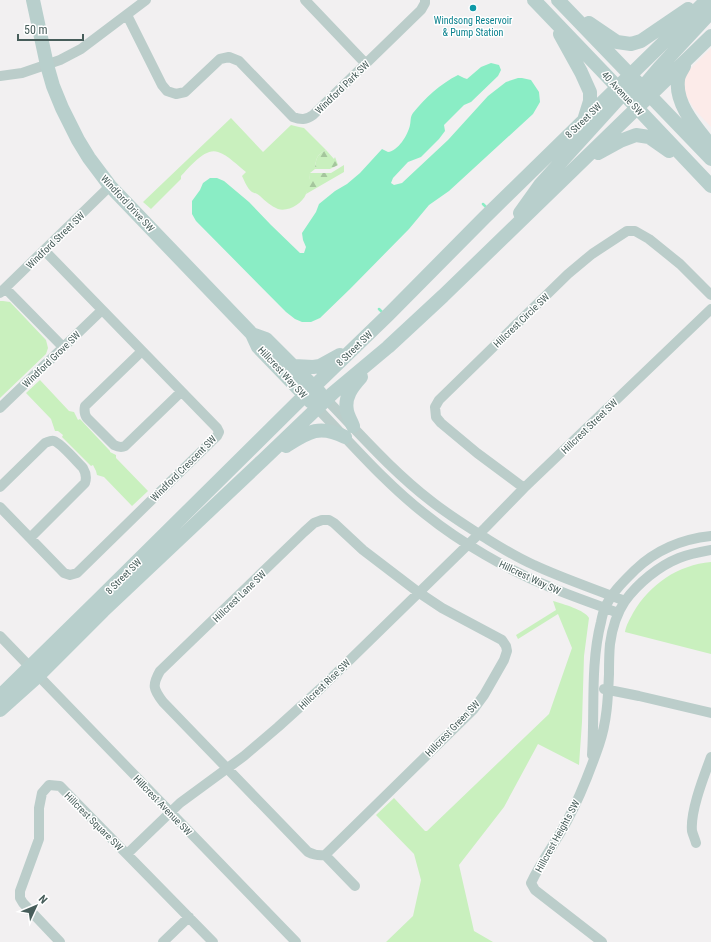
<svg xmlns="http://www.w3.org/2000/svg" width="711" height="942" font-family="'Roboto Condensed',sans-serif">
  <defs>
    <pattern id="forest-firs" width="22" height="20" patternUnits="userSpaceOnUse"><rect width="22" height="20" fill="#c9f0be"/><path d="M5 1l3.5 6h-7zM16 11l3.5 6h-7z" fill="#a5c69d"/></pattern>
  </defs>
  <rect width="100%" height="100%" fill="#f2f0f1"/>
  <path fill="#fcebe9" d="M711 48V127L695 110 686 96 683 84 687 72Z"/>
  <path fill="#c9f0be" d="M231 118 263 152 291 125 299 127 304 128 326 150C316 155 316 159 315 169L310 173C310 180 309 188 306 194 302 204 288 212 278 209 271 206 265 201 260 196 258 194 254 193 252 192 247 188 245 182 242 176L246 172C238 166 228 155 218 152 205 147 189 168 181 176V179L151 209 143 202Z
    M0 301H3L10 302 46 340 48 348 46 354 0 398Z
    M40 380 69 411 74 412 78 420 80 419 110 451V452L116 455V458L118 460 148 491 132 506 104 477 97 475 96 471 93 465 91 466 62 437 63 435 58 431H55L51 419 26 393Z
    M711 562V654L625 632C626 625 630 619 633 613 650 584 678 565 711 562Z
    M553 601C563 604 585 610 589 618L584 656 582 722 579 765 538 744 504 807 459 865 474 931 493 942H386L413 916 421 880 414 854 376 815 394 798 425 831H427L549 714 572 648 558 614 518 639 516 635 556 610Z"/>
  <path fill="url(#forest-firs)" d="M326 150 334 159 335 157 338 165 330 169H315C316 159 316 155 326 150Z
    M344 165V172L306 194 308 186 307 183 310 178V173H331Z"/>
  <path fill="#8aedc5" d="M491 63 499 65 501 70 498 76 471 102 464 105 444 125 445 131 439 139 421 157 408 162 393 178 391 183 394 185 402 183 448 140 488 96 506 82 518 78H522L531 80 539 92 540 102 533 114 449 191 429 205 409 229 350 289 320 318 311 322H302L295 319 286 312 196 221 192 214V201L200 190 203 183 210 178H217L224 181 249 202 271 225 300 253H304L306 247 303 240 302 233 316 212 319 204 335 191 347 184 360 173 382 149 388 152C398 151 408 135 410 125 411 121 410 117 413 113 425 98 440 84 458 75L464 78 467 79 481 67Z"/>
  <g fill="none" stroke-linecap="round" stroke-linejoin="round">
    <path stroke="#8aedc5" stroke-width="2.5" d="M483 204 486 207
      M379 309 382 312"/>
    <path stroke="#bbcdca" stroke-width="10" d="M305 0 366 64
      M127 15 162 85 167 91 176 94 185 92 220 59 229 57 239 61 293 117C301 120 306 120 313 115L421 10 425 3V0
      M0 76 22 73 60 60 81 49 146 0
      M5 288 63 347
      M0 293 110 186
      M142 351 85 406C84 411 84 414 87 418L114 445C118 447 121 448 125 446L181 392
      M326 399C360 434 392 471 431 501 446 513 462 523 479 534 497 545 515 557 534 565 564 579 595 589 625 601
      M0 408 102 310
      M317 408C352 444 385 483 425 514 461 543 508 570 550 587 573 597 596 604 618 613
      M0 487 45 443C48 442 51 440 54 441 61 443 77 462 83 468 86 473 87 477 85 483L30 538
      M524 488 477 453 441 423 436 417 435 407 439 400 568 274 592 254 627 231H635L649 239 680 264 711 295
      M0 507 64 573 70 575 77 573 217 436 219 432 217 428 44 250
      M322 520H329L334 523 363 550 418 592 442 608 502 640 506 646 507 651 504 660 484 695 473 710 325 855C318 856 314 855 308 852L163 702C153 689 152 685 160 671L304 532 314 523Z
      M0 636 296 942
      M604 689 639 696 711 713
      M592 755C595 711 590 665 601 622 602 617 603 612 605 608 611 593 624 581 635 570 656 550 682 539 711 536
      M696 843C695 839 693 835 692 831 690 811 704 776 711 757
      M127 854 180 803 244 756 278 727 320 689 485 528 524 488 711 309
      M325 855 355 886
      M60 942 23 903 20 898V891L39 839V808L42 793 49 785 60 786 213 942
      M163 942 189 917
      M602 942 535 890 531 883C541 861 556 842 567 821 580 797 590 771 599 745 607 722 608 698 609 674 609 664 609 654 610 644 612 629 617 613 625 601 638 583 659 566 679 558 689 554 700 552 711 550"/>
    <path stroke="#b8cfcc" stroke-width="14" d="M33 0 47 65 53 86 62 108 78 140 89 158 110 186 252 334 258 347 311 402
      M534 0 604 73 711 186
      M558 0 711 159
      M589 23 617 42 631 44 641 41 688 9
      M560 34 581 72 590 92V101L585 117
      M684 66C682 70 678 75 678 80 675 105 697 128 711 146
      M638 96 642 88 659 68 711 12
      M598 153 620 141 636 135 649 137 669 151
      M520 213 540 185 629 87
      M252 334 266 339 320 393
      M294 366 313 367 320 366 340 355
      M353 426C351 421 348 416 347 411 344 397 352 387 361 377
      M286 446C308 432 319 424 345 437
      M0 696 99 599 297 403 388 315 484 218 707 0
      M0 710 38 676 103 611 263 460 333 393 388 347 443 296 711 36"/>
  </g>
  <circle fill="#0f9aa8" stroke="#fff" stroke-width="1.5" cx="473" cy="8" r="4"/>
  <g text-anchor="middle" stroke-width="3" stroke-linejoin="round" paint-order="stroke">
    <g font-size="10" fill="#0d838f" stroke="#fff">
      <text x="473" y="24">Windsong Reservoir<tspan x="473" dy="12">&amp; Pump Station</tspan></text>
    </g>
    <g font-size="10" fill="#475d5a" stroke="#fff">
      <text transform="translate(342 87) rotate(-44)" y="4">Windford Park SW</text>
      <text transform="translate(623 93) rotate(47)" y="4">40 Avenue SW</text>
      <text transform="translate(583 120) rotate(-44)" y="4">8 Street SW</text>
      <text transform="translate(128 203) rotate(47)" y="4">Windford Drive SW</text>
      <text transform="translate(55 240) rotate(-44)" y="4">Windford Street SW</text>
      <text transform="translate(521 320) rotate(-44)" y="4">Hillcrest Circle SW</text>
      <text transform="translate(354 348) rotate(-44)" y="4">8 Street SW</text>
      <text transform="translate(51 359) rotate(-44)" y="4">Windford Grove SW</text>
      <text transform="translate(283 372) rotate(47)" y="4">Hillcrest Way SW</text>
      <text transform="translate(589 426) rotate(-44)" y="4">Hillcrest Street SW</text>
      <text transform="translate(183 468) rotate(-45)" y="4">Windford Crescent SW</text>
      <text transform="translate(123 576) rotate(-45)" y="4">8 Street SW</text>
      <text transform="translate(530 577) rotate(25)" y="4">Hillcrest Way SW</text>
      <text transform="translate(239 596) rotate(-44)" y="4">Hillcrest Lane SW</text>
      <text transform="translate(324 684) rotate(-44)" y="4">Hillcrest Rise SW</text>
      <text transform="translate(452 728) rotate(-46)" y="4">Hillcrest Green SW</text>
      <text transform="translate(163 805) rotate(46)" y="4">Hillcrest Avenue SW</text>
      <text transform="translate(94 821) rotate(45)" y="4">Hillcrest Square SW</text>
      <text transform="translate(557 836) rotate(-61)" y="4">Hillcrest Heights SW</text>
    </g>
  </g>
  <g transform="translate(36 906) rotate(46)" stroke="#ffffff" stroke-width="3" paint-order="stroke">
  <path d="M0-3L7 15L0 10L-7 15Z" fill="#475d5a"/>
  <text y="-6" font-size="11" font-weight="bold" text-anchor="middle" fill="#475d5a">N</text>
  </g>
  <path d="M18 34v6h65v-6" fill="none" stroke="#475d5a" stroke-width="2"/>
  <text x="24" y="34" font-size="12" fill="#475d5a" stroke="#ffffff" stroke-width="3" paint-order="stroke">50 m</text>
</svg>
